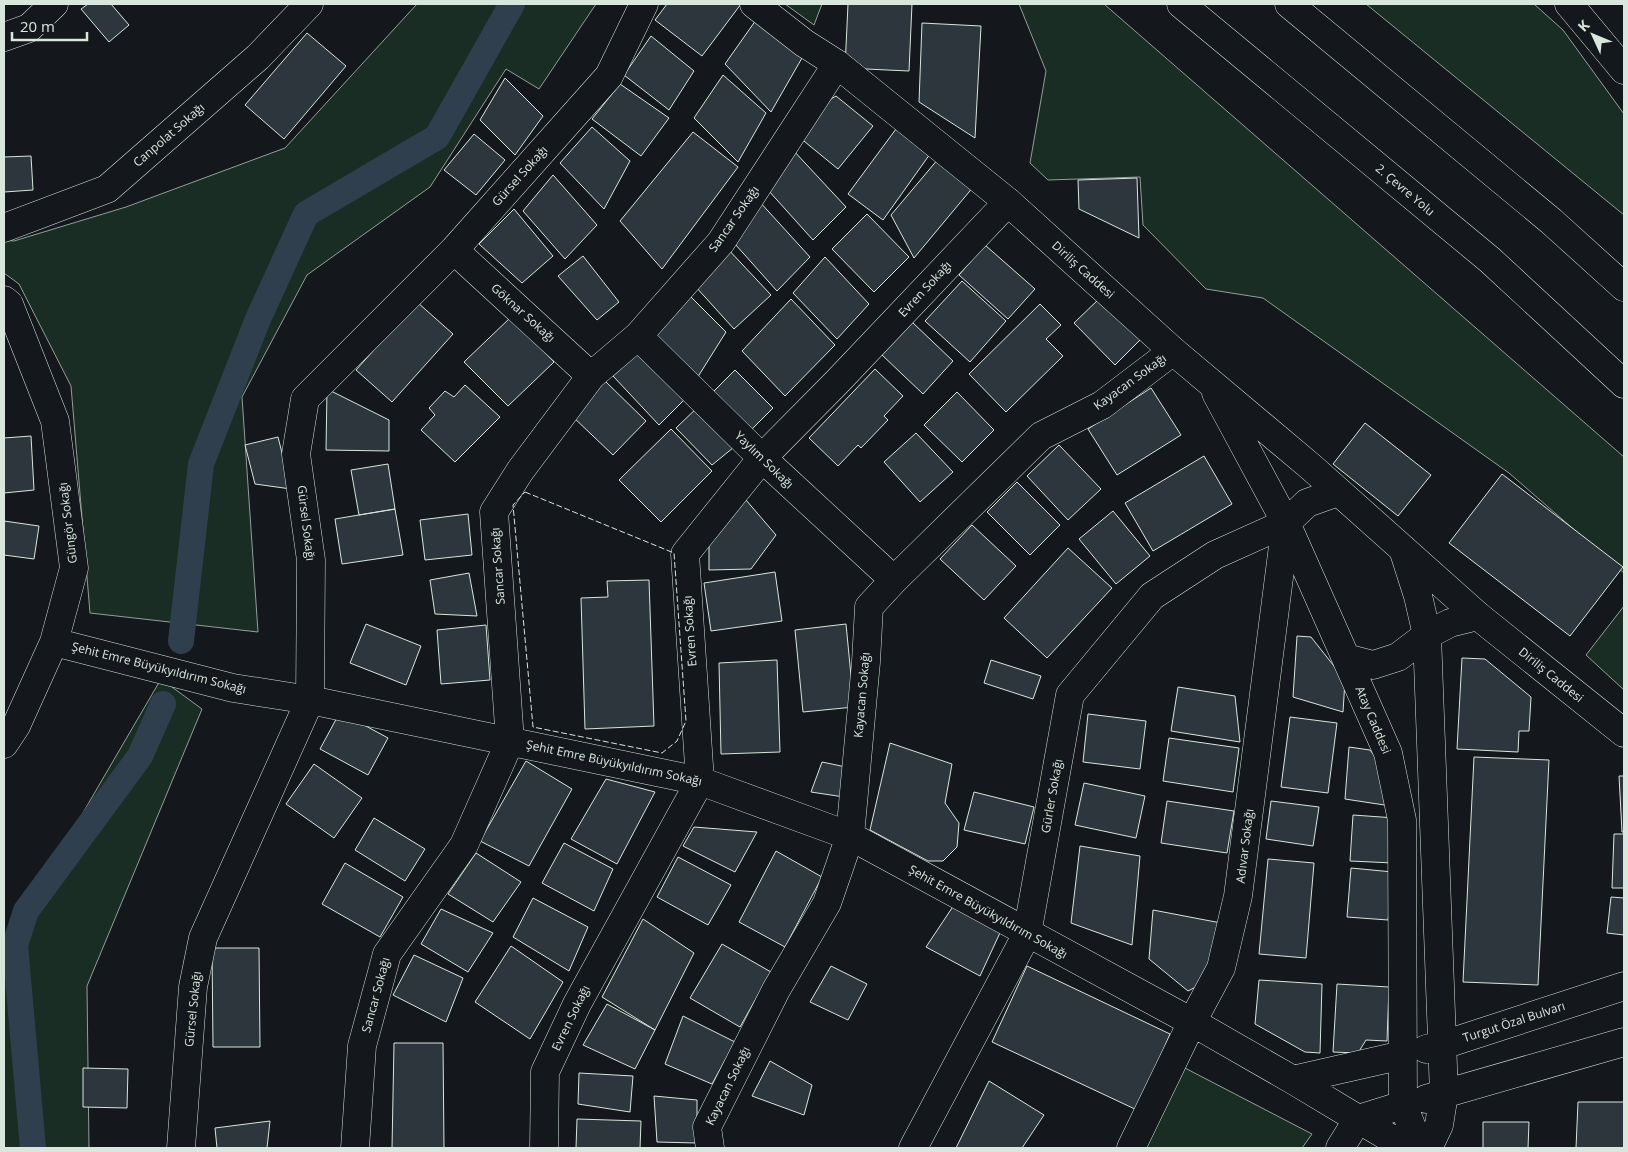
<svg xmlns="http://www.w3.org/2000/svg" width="1628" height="1152" font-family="'Open Sans',sans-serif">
  <rect width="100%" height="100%" fill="#14181c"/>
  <path fill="#1a2d24" stroke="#939e99" d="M417 4H596L539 89 506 69 430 187 307 275 242 397 258 632 90 613 71 386 19 284 4 273V240L14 241 126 207 285 148Z
    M785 4H822L814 25Z
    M1019 4H1104L1624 457V573L1509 473 1263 298 1206 289 1143 225 1140 177 1048 180 1030 163 1046 71Z
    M1366 4H1534L1563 30 1624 114V215Z
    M1624 606V690L1586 655Z
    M161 679 202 709 87 986 89 1148H4V948Z
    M1183 1067 1312 1134 1302 1148H1144Z"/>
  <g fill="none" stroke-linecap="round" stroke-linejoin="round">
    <path stroke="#2f3f4d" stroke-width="26" d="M181 641 201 464 258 319 306 214 437 137 512 4
      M33 1148 15 945 26 911 140 756 163 704"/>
  </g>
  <path fill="#2c363c" stroke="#d8e6dc" d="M88 4H111L129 25 109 42 81 9Z
    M667 4H741L702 56 655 20Z
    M848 4H912L909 71 845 68Z
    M756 20 802 58 771 112 725 64Z
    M922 23 981 26 975 138 919 102Z
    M307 33 346 66 284 139 245 105Z
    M651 36 694 71 669 110 624 75Z
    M723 75 766 113 738 162 694 118Z
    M505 78 543 116 515 155 480 120Z
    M620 84 669 118 641 156 592 119Z
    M836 96 873 126 838 169 799 137 831 99Z
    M592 127 630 161 604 209 560 163Z
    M896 129 930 154 883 220 848 194Z
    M693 132 738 167 662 269 620 221Z
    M474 134 505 160 476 195 444 170Z
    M792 149 846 207 813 240 768 190Z
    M31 156 33 190 4 192V157Z
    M939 158 974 186 914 258 891 215Z
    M553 175 597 225 565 259 523 211Z
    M1137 178 1139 238 1079 209 1078 180Z
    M758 200 810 257 777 291 735 244Z
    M514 209 553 256 522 283 479 244Z
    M867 214 909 257 874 292 832 249Z
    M985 245 1035 289 1008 319 959 275Z
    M726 247 771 295 734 329 695 286Z
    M583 256 619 302 597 320 558 276Z
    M825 257 869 304 837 339 793 293Z
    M962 281 1006 321 970 362 925 321Z
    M688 294 726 332 694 383 645 337Z
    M1101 297 1142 338 1115 365 1074 323Z
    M791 299 835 345 785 396 742 351Z
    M417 302 453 334 392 402 356 370Z
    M1040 304 1061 325 1046 339 1063 356 1006 412 969 374Z
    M511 317 554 362 508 406 464 362Z
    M912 322 953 361 923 394 881 354Z
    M644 348 688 396 659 425 613 376Z
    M875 369 903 396 884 416 888 420 861 448 858 445 838 466 809 438Z
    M735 370 773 408 749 432 711 394Z
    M605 381 646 421 613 455 572 416Z
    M465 385 500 417 455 462 421 430 435 415 429 408 445 391 454 397Z
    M1151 388 1181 435 1117 475 1088 429Z
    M327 389 389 420V451L326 450Z
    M957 392 994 430 962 462 924 425Z
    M701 404 739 443 712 465 676 428Z
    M1365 423 1431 475 1398 516 1333 464Z
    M671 429 712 471 661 522 619 480Z
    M916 433 953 472 920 502 884 462Z
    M31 436 34 490 4 493V438Z
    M278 437 291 489 255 484 245 445Z
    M1059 445 1101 489 1068 520 1027 476Z
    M1204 456 1232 504 1153 551 1125 503Z
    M388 464 395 509 359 515 351 470Z
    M1502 474 1623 567 1570 636 1449 543Z
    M1017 482 1060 525 1030 555 987 512Z
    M740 493 776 535 751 569 709 570V543Z
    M395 509 403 555 342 564 335 519Z
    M1113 511 1150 556 1116 584 1079 539Z
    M468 514 472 555 425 560 420 520Z
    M4 521 39 526 34 559 4 555Z
    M972 525 1016 566 984 600 940 559Z
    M1068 548 1112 588 1047 658 1004 618Z
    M775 572 782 621 711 631 704 583Z
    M469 573 477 616 435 614 430 580Z
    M649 580 654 726 585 729 581 598 608 597 607 581Z
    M366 624 421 646 406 685 350 663Z
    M846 624 854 707 803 712 795 630Z
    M486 625 490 680 441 684 437 630Z
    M1297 636 1311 637 1345 680 1343 712 1293 697Z
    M1462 658 1485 659 1531 697 1529 731H1519L1518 752 1457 749Z
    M777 660 780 752 721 754 719 663Z
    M991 660 1041 676 1033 699 984 683Z
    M1178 687 1235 696 1240 742 1171 731Z
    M340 712 388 738 368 775 320 749Z
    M1088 714 1146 721 1140 769 1083 762Z
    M1290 717 1337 723 1328 793 1281 787Z
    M1169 738 1239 748 1233 792 1163 781Z
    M890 743 952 764 945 803 959 823 957 847 943 861H928L870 830Z
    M1349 747 1370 750 1392 779 1391 806 1345 799Z
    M1474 757 1549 760 1538 985 1463 982Z
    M526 761 572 789 529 866 480 841Z
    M822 762 846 767 844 797 811 792Z
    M314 764 362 798 334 838 286 804Z
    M1619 776H1624V832H1622Z
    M606 779 655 792 617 864 571 839Z
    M1084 783 1145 796 1136 838 1075 825Z
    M974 792 1034 807 1025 844 964 830Z
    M1167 801 1234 811 1227 853 1161 843Z
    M1271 801 1319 807 1313 846 1266 839Z
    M1353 815 1395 818 1393 863 1350 861Z
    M374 818 425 849 405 881 355 850Z
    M694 827 757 832 735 872 683 846Z
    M1614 834H1624V888H1612Z
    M564 843 613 869 594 911 542 883Z
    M1080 846 1140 856 1132 945 1071 923Z
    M776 851 822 877 785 947 739 922Z
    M476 853 521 882 493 922 448 894Z
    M678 857 731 885 708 925 657 897Z
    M1268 859 1314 863 1306 958 1259 954Z
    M345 863 403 897 380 937 322 904Z
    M1351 868 1393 872 1388 920 1347 917Z
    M1611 897 1624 898V935L1607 933Z
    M533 898 588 927 569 971 513 937Z
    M954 905 1005 922 980 976 926 947Z
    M441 909 493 933 468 972 421 944Z
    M1153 910 1221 923 1213 978 1188 991 1149 959Z
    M643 919 694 953 655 1030 602 997Z
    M722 944 771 972 740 1027 690 998Z
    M511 946 563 982 530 1039 475 1002Z
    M212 948H259L260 1047H213Z
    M414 955 463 978 446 1022 393 995Z
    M831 966 867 984 848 1020 810 1002Z
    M1027 966 1170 1034 1137 1110 992 1042Z
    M1259 980 1322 984 1320 1053 1305 1052 1255 1024Z
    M1337 984 1389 987 1387 1041 1366 1040 1358 1053 1333 1052Z
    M607 1004 655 1030 635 1069 583 1045Z
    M683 1016 735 1042 712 1084 665 1064Z
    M394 1043H443L444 1148H392Z
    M770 1061 812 1085 804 1115 752 1096Z
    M83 1068 128 1069 127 1108 83 1107Z
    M579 1073 633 1076 630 1112 578 1104Z
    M989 1081 1044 1115 1022 1148H956Z
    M654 1096 697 1100V1143L657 1142Z
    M1578 1102H1624V1148H1576Z
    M577 1119 641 1121 640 1148H576Z
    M270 1121 267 1148H217L215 1128Z
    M1483 1122H1529L1528 1148H1483Z"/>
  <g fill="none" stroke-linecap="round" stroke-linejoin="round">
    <g stroke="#d8e6dc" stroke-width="29">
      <path id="minor" d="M1569 4 1624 70
        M4 37 29 28 54 4
        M4 228 107 189 258 57 309 4
        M454 250 591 376
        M4 300 9 304 55 421 74 568 54 642 16 726 4 744
        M638 336 762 458 894 580
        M1478 616 1624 733
        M54 642 233 688 310 700 700 781 850 836 1192 1022 1293 1080 1358 1119
        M1293 1080 1403 1055
        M181 1148 193 987 203 938 310 700 311 560 296 454 305 399 454 250 609 76 644 4
        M355 1148 362 1046 387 954 464 845 510 741 494 512 520 471 591 376 638 336 721 242 837 64
        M544 1148 545 1072 577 1004 700 781 685 554 762 458 837 382 1008 202
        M710 1148 707 1127 776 990 827 903 850 836 866 662 869 607 894 580 1041 436 1102 405 1173 351
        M913 1148 1027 934 1070 695 1152 596 1215 555 1286 523
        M1131 1148 1192 1022 1221 968 1238 896 1286 523
        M1340 1148 1358 1119 1403 1105"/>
    </g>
    <g stroke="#d8e6dc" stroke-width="29">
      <path id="major" d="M754 4 804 43 837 64 1008 202 1173 351 1311 467 1478 616 1450 623 1427 635 1398 657 1373 665 1346 658
        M1216 393 1286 523 1388 753 1402 820 1403 1105 1420 1148
        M1286 523 1307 503 1338 492
        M1403 549 1418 596 1427 635 1444 1094 1439 1125 1428 1148
        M1426 1049 1443 1045 1624 986
        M1426 1099 1624 1042
        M1358 1119 1407 1148"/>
    </g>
    <g stroke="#d8e6dc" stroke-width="29">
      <path id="highway" d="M1181 4 1490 260 1624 384
        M1289 4 1551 221 1624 287"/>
    </g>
    <use href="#minor" stroke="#14181c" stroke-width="28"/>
    <use href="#major" stroke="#14181c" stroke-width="28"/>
    <use href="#highway" stroke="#14181c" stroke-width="28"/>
    <path stroke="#d8e6dc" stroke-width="1" stroke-dasharray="6 2.5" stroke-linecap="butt" d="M525 492 674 553 686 721 677 741 662 753 533 727 513 505Z"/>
  </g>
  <g text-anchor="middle" stroke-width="4" stroke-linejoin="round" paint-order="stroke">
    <g font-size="12" fill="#d8e6dc" stroke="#14181c">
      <text transform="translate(169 135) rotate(-41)" y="4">Canpolat Sokağı</text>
      <text transform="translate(520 176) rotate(-48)" y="4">Gürsel Sokağı</text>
      <text transform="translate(1405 190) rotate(40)" y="4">2. Çevre Yolu</text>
      <text transform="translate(734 219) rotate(-55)" y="4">Sancar Sokağı</text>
      <text transform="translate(1083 270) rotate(42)" y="4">Diriliş Caddesi</text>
      <text transform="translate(925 289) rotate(-47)" y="4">Evren Sokağı</text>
      <text transform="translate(523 313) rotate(42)" y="4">Göknar Sokağı</text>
      <text transform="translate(1130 382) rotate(-36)" y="4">Kayacan Sokağı</text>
      <text transform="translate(764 460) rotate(44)" y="4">Yaylım Sokağı</text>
      <text transform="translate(68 523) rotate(-97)" y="4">Güngör Sokağı</text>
      <text transform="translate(306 523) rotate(83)" y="4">Gürsel Sokağı</text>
      <text transform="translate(498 566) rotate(-94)" y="4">Sancar Sokağı</text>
      <text transform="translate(690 631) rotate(-94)" y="4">Evren Sokağı</text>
      <text transform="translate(159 668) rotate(14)" y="4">Şehit Emre Büyükyıldırım Sokağı</text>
      <text transform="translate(1551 675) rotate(39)" y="4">Diriliş Caddesi</text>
      <text transform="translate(862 695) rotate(-85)" y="4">Kayacan Sokağı</text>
      <text transform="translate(1373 720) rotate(67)" y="4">Atay Caddesi</text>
      <text transform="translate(614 763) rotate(12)" y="4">Şehit Emre Büyükyıldırım Sokağı</text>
      <text transform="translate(1052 796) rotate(-80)" y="4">Gürler Sokağı</text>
      <text transform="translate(1245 846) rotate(-83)" y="4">Adıvar Sokağı</text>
      <text transform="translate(988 912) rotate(29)" y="4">Şehit Emre Büyükyıldırım Sokağı</text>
      <text transform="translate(376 995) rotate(-75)" y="4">Sancar Sokağı</text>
      <text transform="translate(193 1009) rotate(-84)" y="4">Gürsel Sokağı</text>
      <text transform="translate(571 1018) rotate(-64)" y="4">Evren Sokağı</text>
      <text transform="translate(1514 1022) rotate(-18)" y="4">Turgut Özal Bulvarı</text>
      <text transform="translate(728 1086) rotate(-64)" y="4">Kayacan Sokağı</text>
    </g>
  </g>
  <rect width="1628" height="1152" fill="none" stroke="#d8e6dc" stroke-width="10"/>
  <g transform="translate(1593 35) rotate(314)" stroke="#14181c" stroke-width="4" paint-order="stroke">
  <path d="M0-4L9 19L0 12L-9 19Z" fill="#d8e6dc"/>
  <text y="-8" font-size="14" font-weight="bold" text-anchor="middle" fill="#d8e6dc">K</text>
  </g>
  <path d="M12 32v8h75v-8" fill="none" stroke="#d8e6dc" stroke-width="2.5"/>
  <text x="20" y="32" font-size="15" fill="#d8e6dc" stroke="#14181c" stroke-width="4" paint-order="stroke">20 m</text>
</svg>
